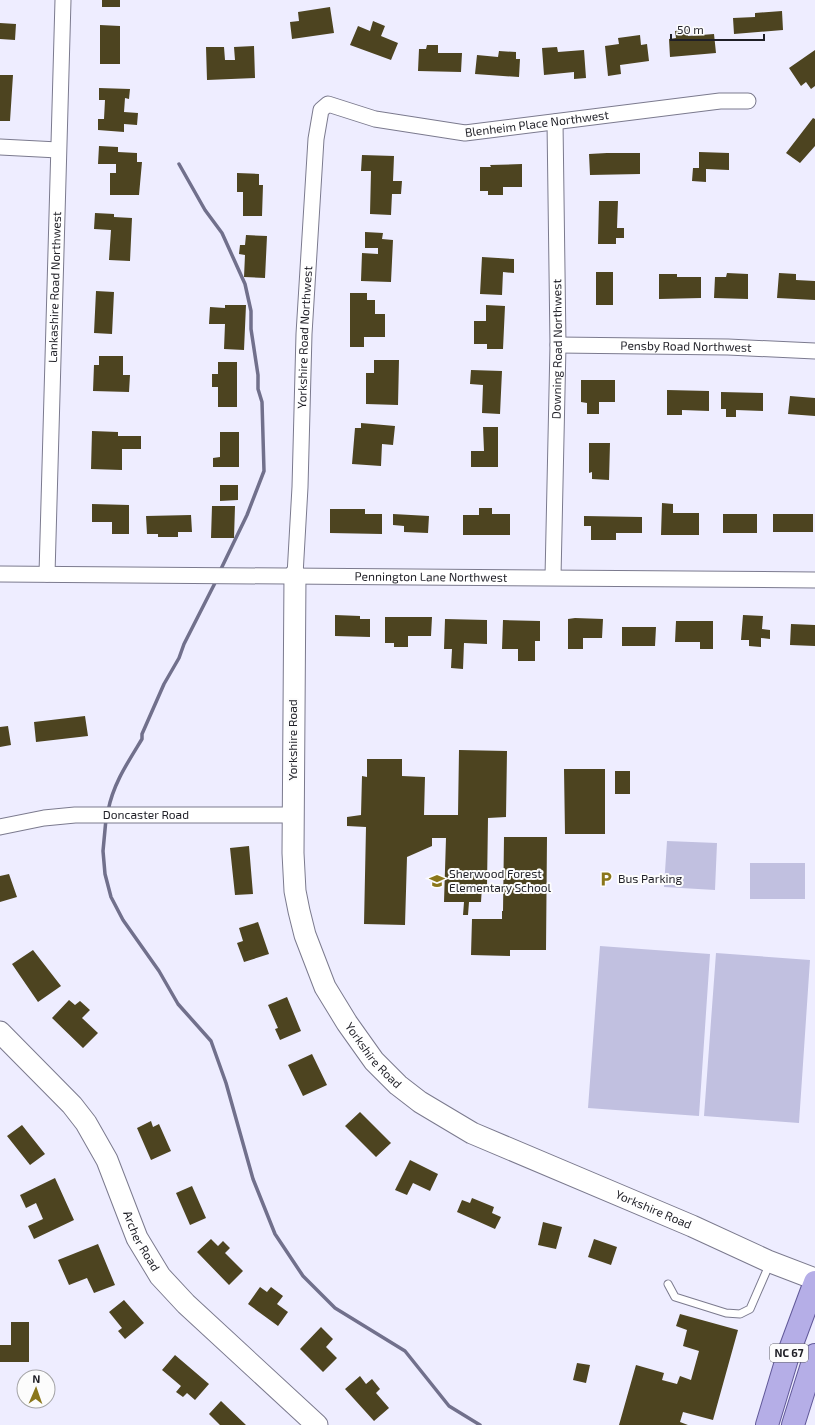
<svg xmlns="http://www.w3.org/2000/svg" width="815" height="1425" font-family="'Exo 2',sans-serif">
  <rect width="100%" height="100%" fill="#eeedff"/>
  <path fill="#c1c0e0" d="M667 841 717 843 715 890 664 887Z
    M750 863H805V899H750Z
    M600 946 710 954 699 1116 588 1108Z
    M716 953 810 960 799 1123 704 1116Z"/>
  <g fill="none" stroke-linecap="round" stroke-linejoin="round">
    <path stroke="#71708c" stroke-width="3.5" d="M179 164 205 210 222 233 245 284 251 311V329L258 375V389L262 402 264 471 247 515 220 571
      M108 811C113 784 128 762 142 739V734L164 684 179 658 184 644 217 579
      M106 819 103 851 105 874 111 897 123 920 159 971 178 1004 211 1041 226 1083 253 1179 275 1234 303 1276 335 1308 405 1351 449 1406 480 1425"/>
  </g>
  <path fill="#4d4420" d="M102 0H120V7H102Z
    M330 7 334 33 292 39 290 22 299 21 298 12Z
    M782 11 783 30 734 34 733 18 755 17V13Z
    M373 21 385 26 381 36 398 43 391 60 350 45 358 26 370 31Z
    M0 23 16 24 15 40 0 39Z
    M100 25 120 26V64H100Z
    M688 29V36L714 34 716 53 670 57 669 39 676 38 675 31Z
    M640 35 641 45 647 44 649 61 620 65 621 74 608 76 605 46 619 44 618 38Z
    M427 45H438V53H462L461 72 418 71 419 49H426Z
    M254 46 255 78 207 80 206 47H224L225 60H235L234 47Z
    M557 47 558 52 584 50 586 78 574 79V72L544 75 542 48Z
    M815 50V86L811 89 806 82 801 86 789 68Z
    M499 51 516 52V59H520L519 77 475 74 477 55 498 57Z
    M0 75H13L10 121H0Z
    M99 88 130 89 129 99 125 98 124 112 138 113 137 125 124 124V132L98 130V119H104L105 100H99Z
    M813 118 815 119V146L800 163 786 153Z
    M99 146 118 147V152L137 153V162H142L139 195H110V173H116V164H98Z
    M699 152 729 153V170L706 169V182L692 181 693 168H699Z
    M607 153H640V174L590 175 589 154Z
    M362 155 394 156 393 181H402L401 194H392L391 215 370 214 371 171H361Z
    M522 164V187H503V195H488V191H480V167H491L490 165Z
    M237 173 259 174V185H263L262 216H243V192H237Z
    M599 201H618L617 228H624V238H616V244H598Z
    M95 213 114 214V217L132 218 130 261 109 260 111 230 94 229Z
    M365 232 383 233 382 239 393 240 391 282 361 281 362 253 378 254V248H365Z
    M246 235 267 236 265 278 244 277 245 255 239 254 240 245H245Z
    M482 257 514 259V273L503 272 502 295 480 294Z
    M596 272H613V305H596Z
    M727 273 748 274V299L714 298 715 277H726Z
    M779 273 796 274V280L815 281V300L777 298Z
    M659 274H677V277H701V298L659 299Z
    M96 291 114 292 112 334 94 333Z
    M350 293H367V300H375V314H385V337H364V347H350Z
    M225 305H246L244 350 224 349 225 324H209L210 307 225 308Z
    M486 305 505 306 503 349H487V344H474V321H486Z
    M99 356H123V375H130L129 392 93 391 94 365H99Z
    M374 360H399L398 405 366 404V373H374Z
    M218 362H237V407H218V387H212V374H218Z
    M471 370 502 371 500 414 482 413 483 385 470 384Z
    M581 380H615V402H599V414H587V403L581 402Z
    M667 390 709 391V411L682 410V415H667Z
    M721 392 763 393V411L736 410V417H726V409H721Z
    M790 396 815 398V416L788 414Z
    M361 423 395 426 393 445 382 444 381 466 352 464 355 428H361Z
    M483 427H498V467H471V451H484Z
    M92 431 118 432V436H141V449H122V470L91 469Z
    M220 432H239V467H213V458L220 457Z
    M589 443H610L609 480 592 479V472L589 473Z
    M220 485H238V500L220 501Z
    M662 503 673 504V513H699V535H661Z
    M92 504 129 505V534H112V522H92Z
    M212 506H235L234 538H211Z
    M479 508H492V514H510V535H463V515H479Z
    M330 509H365V514H382V534L330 533Z
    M393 514 429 516 428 533 404 532V526L393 525Z
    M723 514H757V533H723Z
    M773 514H813V532H773Z
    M191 515 192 532H178V537H158V534H147L146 516Z
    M584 516 642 517V533H616V540H591V526H584Z
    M335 615 360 616V619H370V637L335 636Z
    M743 615 763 616 762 629 770 630V639L761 638V647L749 646V640H741Z
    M385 617H432L431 636H408V647H394V643H385Z
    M575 618 603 619 602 638H583V649H568V619Z
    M445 619 487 620V644L464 643 463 669 451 668 452 649H444Z
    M503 620 540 621V641H535V661H518V649H502Z
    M676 621H713V649H700V642H675Z
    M791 624 815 625V646L790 645Z
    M622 627H656L655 646H622Z
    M85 716 88 736 36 742 34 722Z
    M8 726 11 745 0 747V727Z
    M459 750 507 751 506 817 488 818 487 886H482L481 902H469L468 915H463L464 902H444L446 838H432V846L407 857 405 925 364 924 366 827 347 826V817L361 815 362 776 367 777V759H402V776L425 777 424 815H458Z
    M564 769H605V834H565Z
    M615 771H630V794H615Z
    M504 837H547L546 950H510V956L471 955 472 919H502V911H503Z
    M249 846 253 894 235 895 230 848Z
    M9 874 17 897 0 902V876Z
    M258 922 269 954 244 962 237 943 243 941 239 928Z
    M33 950 61 986 38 1002 12 964Z
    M287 997 301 1031 280 1040 275 1029 278 1028 268 1005Z
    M69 1000 75 1005 80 1001 90 1010 82 1018 98 1033 83 1048 52 1018Z
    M312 1054 327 1085 303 1096 288 1065Z
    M360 1112 391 1143 376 1157 345 1126Z
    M151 1121 153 1127 159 1124 171 1151 151 1160 137 1128Z
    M22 1125 45 1154 30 1165 7 1136Z
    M410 1160 438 1174 430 1191 413 1183 407 1195 395 1190Z
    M55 1178 74 1220 34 1239 28 1226 43 1219 36 1203 26 1208 20 1195Z
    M192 1186 206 1218 190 1225 176 1193Z
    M472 1198 494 1207 492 1213 501 1217 495 1229 457 1212 462 1200 470 1203Z
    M543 1222 562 1227 556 1249 538 1245Z
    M211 1239 218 1246 223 1241 230 1248 225 1253 243 1271 229 1285 197 1252Z
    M594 1239 617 1247 611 1265 588 1257Z
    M98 1244 115 1285 94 1293 87 1278 69 1285 58 1260Z
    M260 1287 267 1292 271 1287 283 1296 277 1304 288 1312 278 1326 248 1304Z
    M124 1300 144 1323 125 1339 118 1331 122 1328 109 1312Z
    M680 1314 738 1330 713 1420 683 1412 680 1422 688 1425H619L636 1365 664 1373 662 1380 677 1384 680 1376 691 1380 699 1351 683 1346 687 1330 676 1326Z
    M11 1322H29V1362H0V1345H11Z
    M321 1327 333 1339 326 1347 337 1358 323 1372 300 1349Z
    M175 1355 209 1384 195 1400 187 1393 183 1397 176 1392 181 1386 162 1370Z
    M577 1363 590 1365 586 1383 573 1380Z
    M360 1376 366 1384 372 1379 380 1389 376 1393 389 1408 374 1421 345 1389Z
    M221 1401 246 1425H220L209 1414Z"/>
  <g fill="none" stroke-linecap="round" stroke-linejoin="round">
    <g stroke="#7b7a8e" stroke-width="9">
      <path id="lane" d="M668 1284 675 1297 726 1313 740 1314 750 1309 770 1263"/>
    </g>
    <g stroke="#7b7a8e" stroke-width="17">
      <g id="street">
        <path d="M0 147 58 150"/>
        <path id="s1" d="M558 345 728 347 815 351"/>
        <path id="s2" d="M0 574 815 580"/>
        <path id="s3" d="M47 574 63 0"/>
        <path id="s4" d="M295 575 300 487 304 334 316 139 321 110 328 104 375 119 465 133 720 101H748"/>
        <path id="s5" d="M553 577 558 345 555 122"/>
        <path id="s6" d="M0 827 44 818 75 815H293"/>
      </g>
    </g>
    <g stroke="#7b7a8e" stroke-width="23">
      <g id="secondary">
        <path id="s7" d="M295 575 293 853 295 891 299 911 305 935 325 987 347 1023 374 1061 398 1085 420 1102 472 1133 692 1226 768 1261 815 1279"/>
        <path id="s8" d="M0 1032 72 1105 86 1123 107 1160 137 1238 160 1276 186 1304 317 1425"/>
      </g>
    </g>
    <g stroke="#615999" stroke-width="24">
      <path id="primary" d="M767 1425 789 1352 815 1282
        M793 1425 815 1355"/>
    </g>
    <use href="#lane" stroke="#fff" stroke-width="7"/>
    <use href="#street" stroke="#fff" stroke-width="15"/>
    <use href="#secondary" stroke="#fff" stroke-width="21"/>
    <use href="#primary" stroke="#b5aee7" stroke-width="22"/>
  </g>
  <defs>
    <g id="parking-bare" transform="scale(1.2)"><path d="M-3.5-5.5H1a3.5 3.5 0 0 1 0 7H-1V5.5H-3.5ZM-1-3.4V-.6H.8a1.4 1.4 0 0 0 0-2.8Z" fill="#8a761a" stroke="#fcfcfc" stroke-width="2.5" paint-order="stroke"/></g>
    <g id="school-bare" transform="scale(1.2)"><path d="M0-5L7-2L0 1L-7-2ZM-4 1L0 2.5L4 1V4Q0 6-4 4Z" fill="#8a761a" stroke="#fcfcfc" stroke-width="2.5" paint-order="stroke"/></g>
  </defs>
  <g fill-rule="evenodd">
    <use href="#parking-bare" x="606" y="879"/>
    <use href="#school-bare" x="437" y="881"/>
  </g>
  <g text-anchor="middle" stroke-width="4" stroke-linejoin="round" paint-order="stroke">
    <rect fill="#fcfcfc" stroke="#616166" stroke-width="1" x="770" y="1344" width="38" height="18" rx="3"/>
    <g font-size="11" font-weight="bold" fill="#1f1f26">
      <text x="789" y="1357">NC 67</text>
    </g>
    <g font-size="12" fill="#1f1f26" stroke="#fcfcfc">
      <text dy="4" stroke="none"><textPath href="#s4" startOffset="688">Blenheim Place Northwest</textPath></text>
      <text dy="4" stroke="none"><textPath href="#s3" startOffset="287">Lankashire Road Northwest</textPath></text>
      <text dy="4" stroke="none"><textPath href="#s4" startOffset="238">Yorkshire Road Northwest</textPath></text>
      <text dy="4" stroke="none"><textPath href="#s1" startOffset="128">Pensby Road Northwest</textPath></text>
      <text dy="4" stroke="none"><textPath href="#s5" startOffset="228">Downing Road Northwest</textPath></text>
      <text dy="4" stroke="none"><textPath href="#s2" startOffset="431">Pennington Lane Northwest</textPath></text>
      <text transform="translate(293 740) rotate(-90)" y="4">Yorkshire Road</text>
      <text dy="4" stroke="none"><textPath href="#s6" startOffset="147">Doncaster Road</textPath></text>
      <text dy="4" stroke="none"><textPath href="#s7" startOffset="501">Yorkshire Road</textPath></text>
      <text dy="4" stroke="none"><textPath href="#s7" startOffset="825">Yorkshire Road</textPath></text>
      <text dy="4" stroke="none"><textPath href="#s8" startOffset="256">Archer Road</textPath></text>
    </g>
    <g font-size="12" fill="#1f1f26" stroke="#fcfcfc" text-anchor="start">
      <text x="449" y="878">Sherwood Forest<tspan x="449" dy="14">Elementary School</tspan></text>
      <text x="618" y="883">Bus Parking</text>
    </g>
  </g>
  <g transform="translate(36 1389) rotate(2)"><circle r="19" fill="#fcfcfc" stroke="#a4a4a6"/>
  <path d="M0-3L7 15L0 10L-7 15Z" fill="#8a761a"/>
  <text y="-6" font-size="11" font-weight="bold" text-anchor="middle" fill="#1f1f26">N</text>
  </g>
  <path d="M671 34v6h93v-6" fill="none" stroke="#1f1f26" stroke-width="2"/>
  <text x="677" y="34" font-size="12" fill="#1f1f26" stroke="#fcfcfc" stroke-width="3" paint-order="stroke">50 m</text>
</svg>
